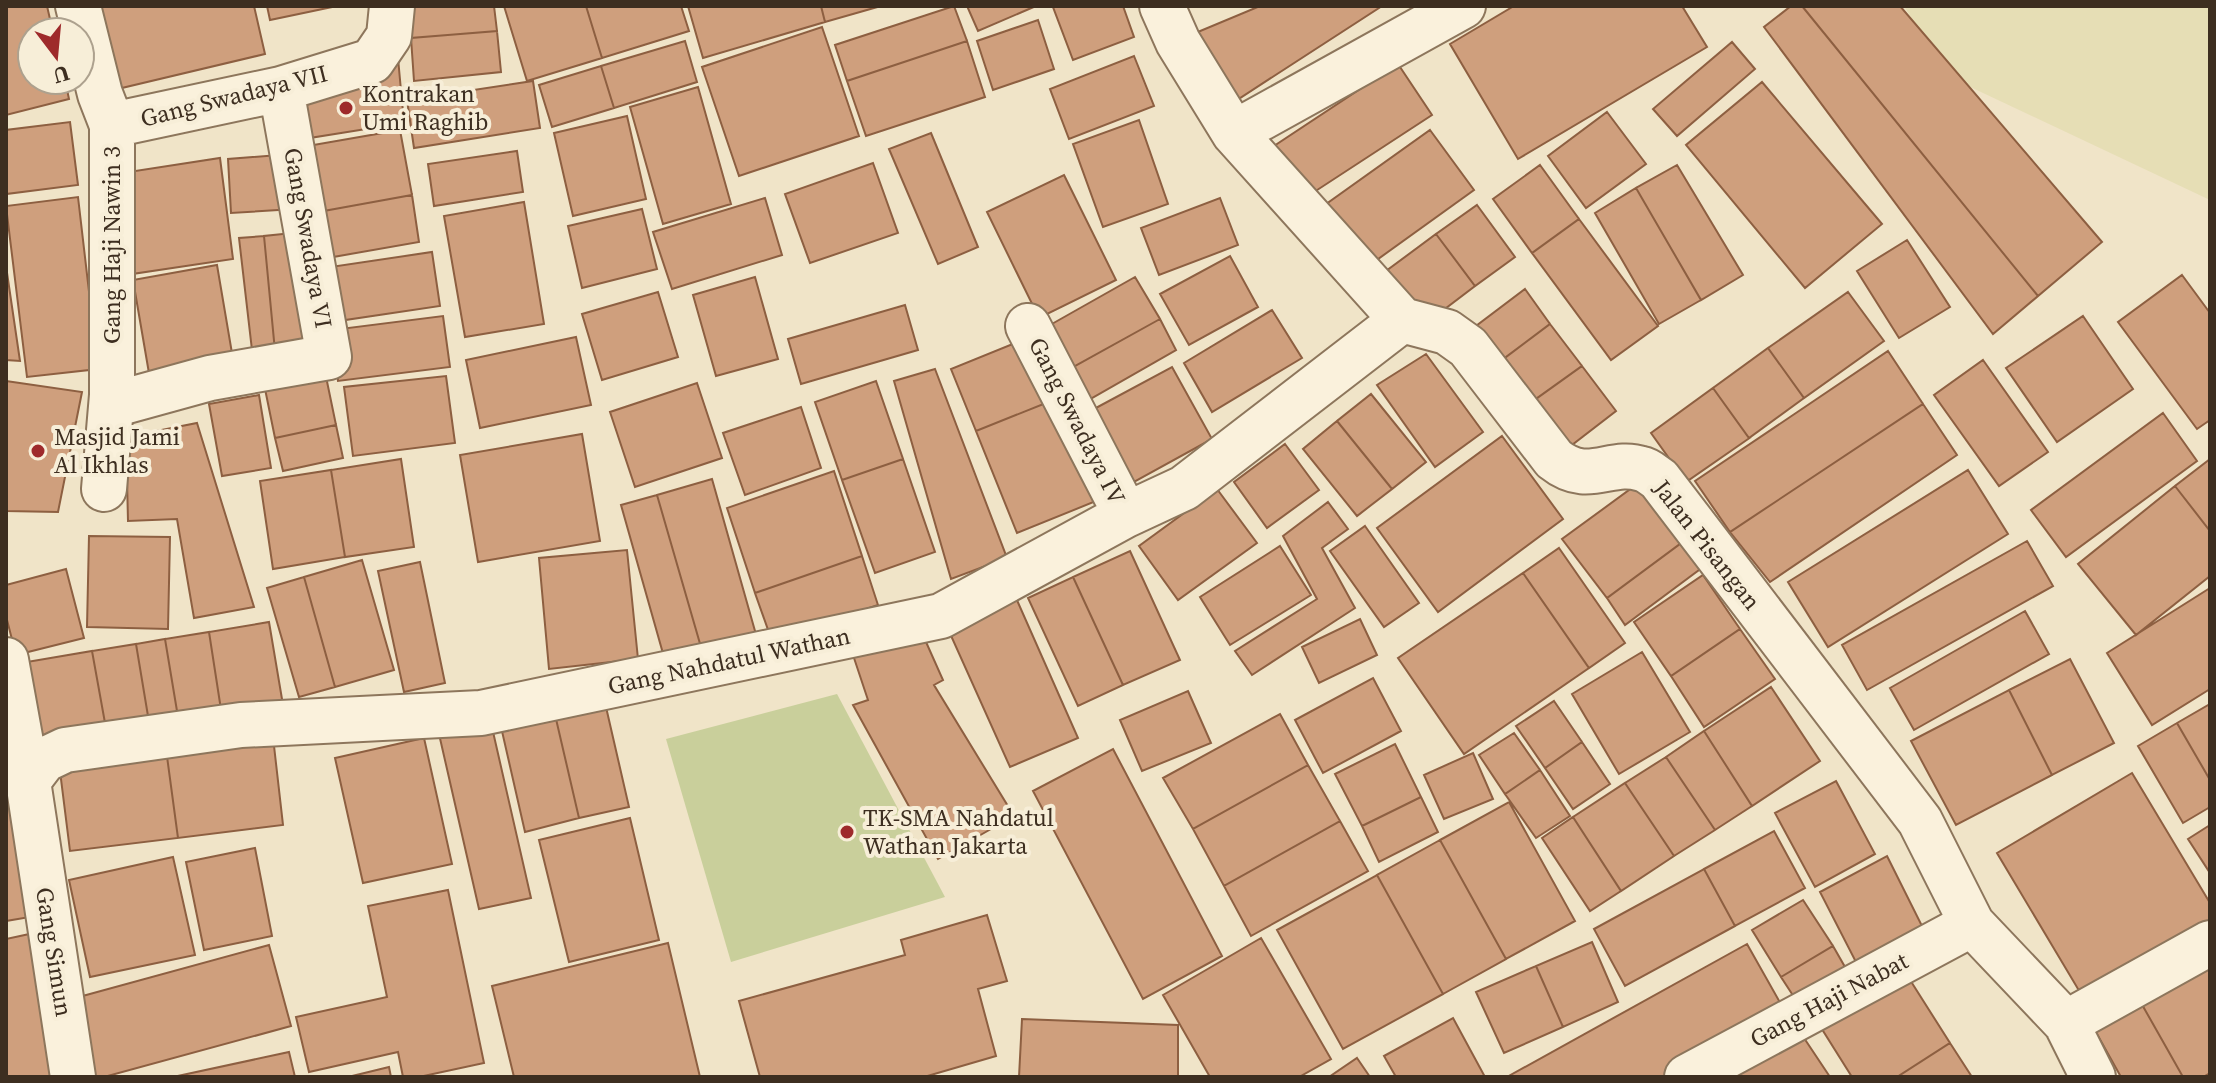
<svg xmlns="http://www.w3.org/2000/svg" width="2216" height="1083" font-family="'Source Serif 4',serif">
  <rect width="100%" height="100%" fill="#f0e4c8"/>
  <path fill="#e6deb5" d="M1904 6H2210V200L1947 76Z"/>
  <path fill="#c9cf9b" d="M837 694 945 897 731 962 666 739Z"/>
  <path fill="#cf9f7d" stroke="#8d5f41" stroke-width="2" d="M6 6H47L53 32H32V80H65L69 99 6 115Z
    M85 6H254L265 54 105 92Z
    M267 6H337L270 20Z
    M407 6H494L497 31 411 38Z
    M504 6H586L602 58 527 81Z
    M586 6H681L689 31 602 58Z
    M688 6H821L825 22 703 58Z
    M821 6H881L825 22Z
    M954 6 967 41 847 81 835 45Z
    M967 6H1036L978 31Z
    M1056 6H1123L1134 37 1073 60 1053 7Z
    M1260 6H1382L1237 100 1193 34Z
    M1514 6H1682L1707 47 1518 159 1450 44Z
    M1791 6H1802L2038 296 1993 334 1764 27Z
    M1802 6H1900L2102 242 2038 296Z
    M1038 20 1054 69 993 90 977 41Z
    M822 27 859 136 739 176 702 67Z
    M497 31 501 72 414 81 411 38Z
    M685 41 697 82 614 108 601 66Z
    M967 41 985 97 866 136 847 81Z
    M1732 42 1755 69 1677 136 1653 109Z
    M1134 56 1154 106 1069 139 1050 89Z
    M398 58 404 123 297 140 286 92Z
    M1398 64 1432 115 1308 196 1274 146Z
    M601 66 614 108 552 127 539 85Z
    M533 81 540 128 414 148 407 100Z
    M1762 82 1882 224 1805 288 1686 145Z
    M698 87 731 204 663 224 630 107Z
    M1607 112 1646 164 1586 208 1548 156Z
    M627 116 646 199 573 216 554 133Z
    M1139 120 1168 204 1103 227 1073 144Z
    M70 122 78 185 6 194V130Z
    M400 130 412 195 307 214 296 148Z
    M1430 130 1474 190 1367 267 1322 207Z
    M931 133 978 247 938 264 889 149Z
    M517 151 523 192 434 206 428 164Z
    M291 154 294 209 231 213 228 159Z
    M220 158 233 259 132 274 122 173Z
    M873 163 898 233 810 263 785 194Z
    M1540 165 1579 219 1532 253 1493 199Z
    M1677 165 1743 275 1701 300 1636 188Z
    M1064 175 1116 280 1039 318 987 212Z
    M1636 188 1701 300 1659 324 1595 213Z
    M412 195 419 242 316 260 307 214Z
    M78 197 98 369 27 377 6 206Z
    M765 198 782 255 672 289 653 232Z
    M1220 198 1238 245 1159 275 1141 228Z
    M524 202 544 324 465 337 444 216Z
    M1477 205 1515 257 1475 286 1436 234Z
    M642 209 657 269 582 288 568 226Z
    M1579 219 1658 326 1611 360 1532 253Z
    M292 233 304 347 275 351 264 236Z
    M1436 234 1475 286 1425 324 1386 271Z
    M264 236 275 351 252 350 239 238Z
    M1907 240 1950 307 1899 338 1857 271Z
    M432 252 440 306 325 323 317 269Z
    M1230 256 1258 307 1189 345 1160 294Z
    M217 265 234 365 150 379 133 280Z
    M6 266 20 361 6 360Z
    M2182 275 2210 313V420L2197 429 2118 322Z
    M755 277 778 359 716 376 693 295Z
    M1135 277 1160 319 1068 370 1043 329Z
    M1525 289 1550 324 1502 360 1476 326Z
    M658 292 678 357 602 380 582 314Z
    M1848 292 1884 341 1804 398 1768 348Z
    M905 305 918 350 801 384 788 339Z
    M1272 310 1302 358 1212 412 1184 363Z
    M443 316 450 367 338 381 332 330Z
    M2083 316 2133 389 2057 442 2006 368Z
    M1160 319 1176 350 1085 402 1068 370Z
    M1550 324 1582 366 1533 401 1502 360Z
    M576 337 591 405 480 428 466 360Z
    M1030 337 1056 399 976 431 951 369Z
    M1768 348 1804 398 1749 438 1713 388Z
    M1888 351 1923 404 1730 532 1695 481Z
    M1426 354 1483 432 1435 467 1377 385Z
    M1983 360 2048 452 1999 486 1934 395Z
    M1582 366 1616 411 1568 448 1533 401Z
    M324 367 336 425 275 438 263 379Z
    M1172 367 1212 439 1134 482 1094 409Z
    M935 369 1007 558 951 579 894 381Z
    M446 376 455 443 353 456 344 387Z
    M6 381 82 392 58 512 6 511Z
    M876 381 903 459 842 480 815 402Z
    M697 383 722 458 635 487 610 412Z
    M1713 388 1749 438 1751 437 1686 482 1651 433Z
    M1371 394 1426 462 1392 489 1337 421Z
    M259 395 271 468 222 476 209 404Z
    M1056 399 1096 501 1017 533 976 431Z
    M1923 404 1957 455 1770 582 1730 532Z
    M801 407 821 468 745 495 723 433Z
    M2163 413 2197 461 2066 557 2031 510Z
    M1337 421 1392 489 1357 516 1303 449Z
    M197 423 254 607 194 618 177 519 128 521 126 437Z
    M336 425 343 458 283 471 275 438Z
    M582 434 600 541 478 562 460 455Z
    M1502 436 1563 519 1438 612 1377 528Z
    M1285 444 1319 490 1267 528 1234 482Z
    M401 459 414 547 345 557 331 470Z
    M903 459 935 552 875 573 842 480Z
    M2210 459V531L2175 486Z
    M331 470 345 557 273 569 260 481Z
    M1968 470 2008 534 1828 647 1788 582Z
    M834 471 862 556 755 593 727 508Z
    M712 479 757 638 703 654 657 495Z
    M1640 482 1684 541 1607 598 1562 539Z
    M2175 486 2210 531V576L2136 635 2078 564Z
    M1217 489 1257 543 1178 600 1139 546Z
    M657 495 703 654 666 664 621 505Z
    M1328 502 1348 529 1322 548 1355 608 1252 675 1235 651 1317 599 1283 536Z
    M1365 526 1419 603 1384 627 1330 551Z
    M89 536 170 537 168 629 87 627Z
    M1684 541 1703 567 1625 625 1607 598Z
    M2027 541 2053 586 1867 690 1842 645Z
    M1280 546 1311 595 1230 645 1200 597Z
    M1559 548 1625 643 1589 668 1523 573Z
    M627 550 638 659 549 669 539 558Z
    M1130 551 1180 660 1123 685 1073 577Z
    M862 556 878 605 772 641 755 593Z
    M362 560 394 670 335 687 304 577Z
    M420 562 445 683 404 692 378 571Z
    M66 569 84 638 16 655 6 616V585Z
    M1523 573 1589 668 1464 754 1398 658Z
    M1703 575 1740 629 1671 676 1634 622Z
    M304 577 335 687 299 697 267 588Z
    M1073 577 1123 685 1078 706 1028 598Z
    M2210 588V689L2152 725 2107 653Z
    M1016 598 1078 738 1010 767 948 629Z
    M2025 611 2049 654 1914 730 1890 688Z
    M1360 619 1377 655 1319 683 1302 647Z
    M269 622 283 705 222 716 209 632Z
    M1740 629 1775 679 1704 727 1671 676Z
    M209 632 222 716 179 723 165 639Z
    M922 633 943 680 934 685 1014 816 938 859 853 705 868 700 853 655Z
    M165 639 179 723 150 728 136 644Z
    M136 644 150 728 107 734 92 651Z
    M92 651 107 734 30 747 15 664Z
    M1642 652 1690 732 1619 774 1572 694Z
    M2070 659 2114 743 2052 775 2009 690Z
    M1373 678 1401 731 1323 773 1295 720Z
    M1771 687 1820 761 1752 806 1704 731Z
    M2009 690 2052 775 1956 825 1911 741Z
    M1188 691 1211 743 1142 771 1120 720Z
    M603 694 629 807 579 818 553 706Z
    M1554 701 1582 742 1545 768 1516 726Z
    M2210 704V780L2177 723Z
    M553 706 579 818 525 832 499 718Z
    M1280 714 1308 765 1193 829 1163 778Z
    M491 723 531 898 479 909 439 734Z
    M2177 723 2210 780V807L2183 823 2138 746Z
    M1704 731 1752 806 1715 830 1666 757Z
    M1514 733 1540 770 1505 794 1479 755Z
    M273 737 283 825 178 838 166 749Z
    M424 738 452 864 363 883 335 758Z
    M1582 742 1610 784 1573 809 1545 768Z
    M1395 744 1421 797 1362 826 1335 774Z
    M166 749 178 838 70 851 59 763Z
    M1113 749 1222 956 1143 999 1033 791Z
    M1473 753 1493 799 1444 819 1424 775Z
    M1666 757 1715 830 1674 856 1625 783Z
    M1308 765 1340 821 1224 886 1193 829Z
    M1540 770 1570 816 1536 838 1505 794Z
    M2132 773 2210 903V924L2084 999 1997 853Z
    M1836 781 1875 854 1815 887 1775 813Z
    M1625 783 1674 856 1621 891 1573 817Z
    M6 786 30 917 6 921Z
    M1421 797 1438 832 1379 862 1362 826Z
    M1509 802 1575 921 1506 959 1440 840Z
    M1573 817 1621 891 1590 911 1542 838Z
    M630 818 659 940 569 962 539 840Z
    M1340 821 1368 871 1251 936 1224 886Z
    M2210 825V873L2188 839Z
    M1774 831 1805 888 1735 926 1704 869Z
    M1440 840 1506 959 1443 994 1377 875Z
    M255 848 272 936 204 950 186 862Z
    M1887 856 1925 932 1858 966 1820 892Z
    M173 857 195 955 90 977 69 880Z
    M1704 869 1735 926 1625 986 1594 929Z
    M1377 875 1443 994 1343 1049 1277 930Z
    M448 890 484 1063 419 1077H403L398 1052 309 1072 296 1017 387 997 368 906Z
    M1803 900 1833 946 1781 977 1752 930Z
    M987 915 1007 981 978 989 996 1056 924 1077H760L739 1001 905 955 901 940Z
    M34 933 69 1077H6V939Z
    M1261 938 1331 1059 1299 1077H1210L1163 995Z
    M1592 942 1618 1002 1563 1027 1536 966Z
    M668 943 700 1077H514L492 986Z
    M1747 944 1787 1015 1676 1077H1507Z
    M269 945 291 1026 104 1077H89L68 1000Z
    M1833 946 1845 967 1794 997 1781 977Z
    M2210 961V1073L2203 1077H2183L2140 1001Z
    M1536 966 1563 1027 1504 1053 1476 992Z
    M1905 972 1950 1043 1897 1077H1852L1820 1026Z
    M2140 1001 2183 1077H2121L2093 1027Z
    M1453 1018 1485 1077H1396L1384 1056Z
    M1022 1019 1178 1025V1077H1019Z
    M1794 1023 1830 1077H1713Z
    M1950 1043 1972 1077H1897Z
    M289 1052 295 1077H173Z
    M1357 1058 1370 1077H1329Z
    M389 1067 391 1077H348Z"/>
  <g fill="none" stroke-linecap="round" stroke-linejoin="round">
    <g stroke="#8d765c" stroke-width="48">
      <path id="street" d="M78 6 100 94 112 125V395L104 489
        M1162 6 1178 42 1234 133 1402 320 1447 332 1468 347 1554 459C1589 487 1610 458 1642 469 1648 470 1654 476 1659 479L1920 821 1972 924 2066 1023 2093 1077
        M112 125 281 89 372 61 389 36 392 6
        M1234 133 1463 6
        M1028 326 1126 515
        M112 405 210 378 329 357 281 89
        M6 660 28 781
        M2066 1023 2210 943
        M73 1077 28 781 44 760 65 750 241 725 481 713 941 616 1126 515 1184 488 1402 320
        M1687 1077 1972 924"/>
    </g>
    <use href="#street" stroke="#faf1dc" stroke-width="44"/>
  </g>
  <g fill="#9e2a2b" stroke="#f7eed8" stroke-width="3">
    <circle cx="346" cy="108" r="8"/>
    <circle cx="38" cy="451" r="8"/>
    <circle cx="847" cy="832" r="8"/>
  </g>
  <g text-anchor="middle" stroke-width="8" stroke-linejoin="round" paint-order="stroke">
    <g font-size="24" fill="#3d2e20" stroke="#f7eed8" text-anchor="start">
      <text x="362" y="102">Kontrakan<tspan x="362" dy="28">Umi Raghib</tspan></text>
      <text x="54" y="445">Masjid Jami<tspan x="54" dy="28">Al Ikhlas</tspan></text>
      <text x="863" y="826">TK-SMA Nahdatul<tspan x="863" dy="28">Wathan Jakarta</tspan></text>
    </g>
    <g font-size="24" fill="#3d2e20" stroke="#f7eed8">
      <text transform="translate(234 96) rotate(-14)" y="8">Gang Swadaya VII</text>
      <text transform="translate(308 238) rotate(80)" y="8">Gang Swadaya VI</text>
      <text transform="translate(112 245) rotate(-90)" y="8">Gang Haji Nawin 3</text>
      <text transform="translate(1077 421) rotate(63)" y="8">Gang Swadaya IV</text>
      <text transform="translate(1707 545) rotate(52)" y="8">Jalan Pisangan</text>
      <text transform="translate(729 661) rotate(-12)" y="8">Gang Nahdatul Wathan</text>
      <text transform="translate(54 952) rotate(81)" y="8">Gang Simun</text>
      <text transform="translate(1829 1000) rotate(-28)" y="8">Gang Haji Nabat</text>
    </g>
  </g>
  <rect width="2216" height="1083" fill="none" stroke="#3d2e20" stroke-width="16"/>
  <g transform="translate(56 56) rotate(164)"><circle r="38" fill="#f7eed8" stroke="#ada18e" stroke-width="2"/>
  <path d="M0-6L14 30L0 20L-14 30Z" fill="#9e2a2b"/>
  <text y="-12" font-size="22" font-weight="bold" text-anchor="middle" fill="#3d2e20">U</text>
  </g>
</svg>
